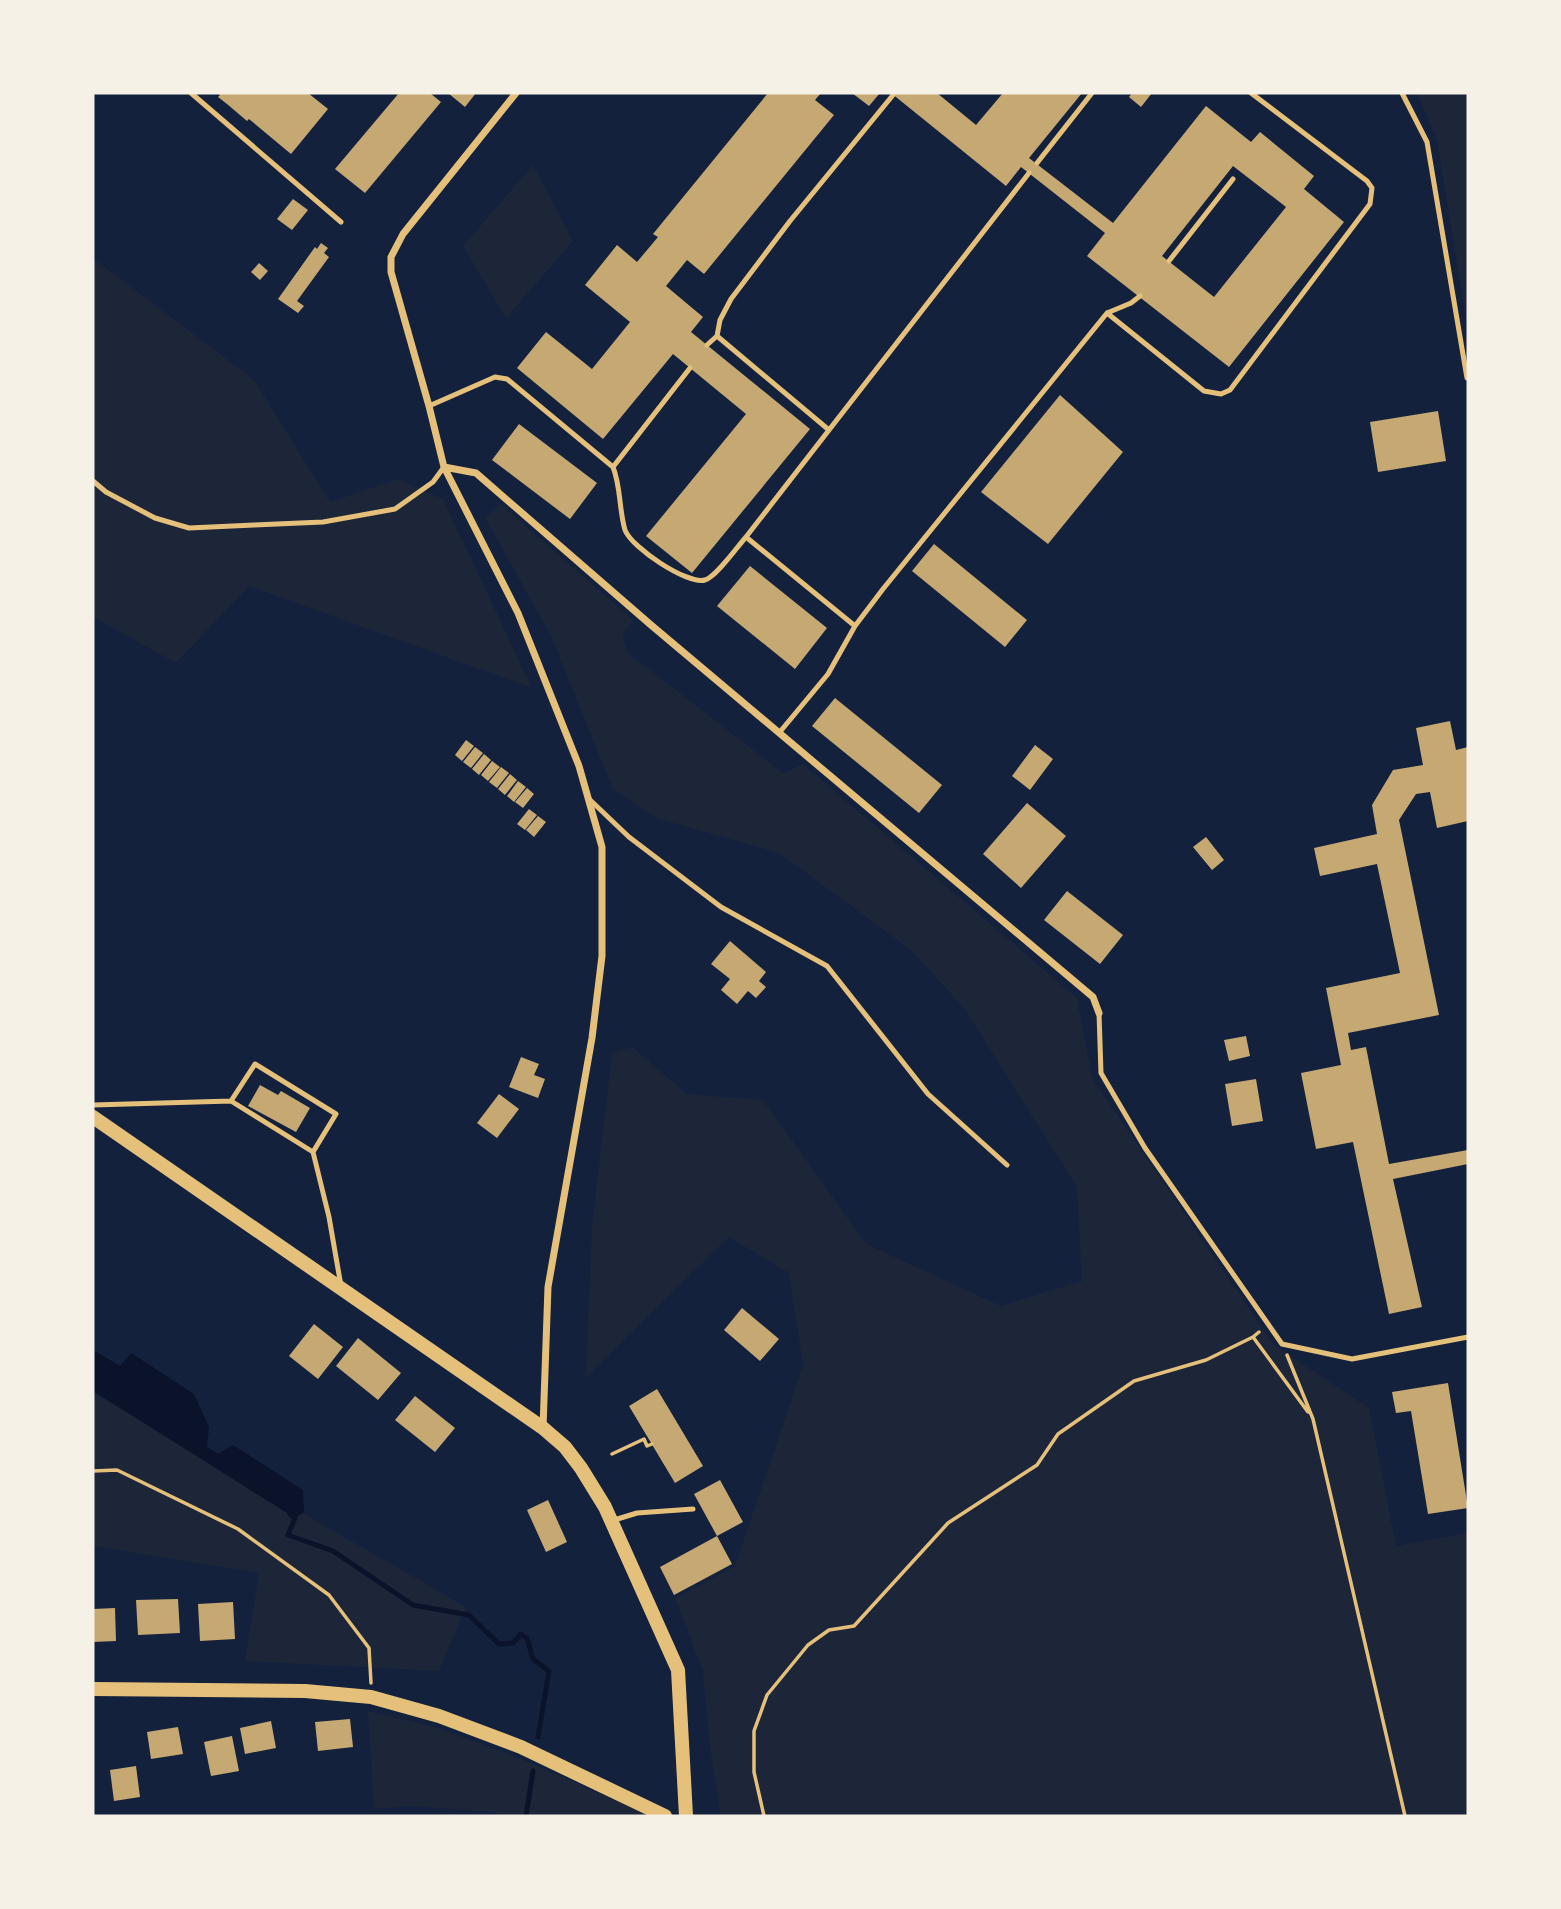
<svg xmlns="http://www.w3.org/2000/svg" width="1561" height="1909" font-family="Georgia,serif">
  <rect width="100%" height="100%" fill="#14213d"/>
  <path fill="#1d2539" d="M1417 93H1468V331L1437 140Z
    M533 165 573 241 506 318 463 246Z
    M93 258 254 380 330 502 398 479 443 499 532 688 249 586 176 663 93 617Z
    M501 504 633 620 622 636 628 653 783 773 803 764 1077 998 1092 1078 1257 1320 1275 1346 1369 1408 1396 1546 1468 1533V1816H721L710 1748 703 1671 675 1598 735 1566 803 1365 789 1273 729 1237 586 1377 592 1226 612 1053 632 1047 687 1094 763 1100 866 1244 1001 1306 1082 1281 1077 1187 964 1008 911 950 779 853 656 818 613 789 551 636 485 518Z
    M93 1393 466 1607 439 1671 245 1661 259 1573 93 1546Z
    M368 1711 435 1727 512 1755 642 1812 645 1816H501L494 1812 409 1806 374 1809Z"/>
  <path fill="#0b132b" d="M93 1350 120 1366 131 1353 194 1394 209 1427 207 1447 218 1454 233 1445 303 1490 304 1512 295 1518 93 1391Z"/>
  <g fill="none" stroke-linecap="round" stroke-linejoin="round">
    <path stroke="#0b132b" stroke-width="5" d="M290 1514 295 1518 288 1535 333 1551 413 1605 469 1615 499 1644 513 1643 521 1634 527 1638 533 1659 549 1671 538 1737
      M526 1816 533 1771"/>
  </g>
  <path fill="#c6a872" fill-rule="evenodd" d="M217 93H308L328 109 291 154 249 119 247 121 227 104 218 97 220 95Z
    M399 93H430L441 102 365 193 335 169Z
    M448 93H476L465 107Z
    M768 93H821L815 100 834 115 704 274 687 260 666 286 703 317 691 332 810 429 692 573 646 536 746 414 673 354 603 439 517 368 546 332 592 369 630 322 585 285 617 245 637 262 658 237 653 234Z
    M852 93H880L869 106Z
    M891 93H937L976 125 1003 93H1082L1029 158 1113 223 1206 106 1251 142 1260 132 1314 176 1304 189 1344 222 1229 367 1087 256 1105 233 1021 167 1006 186ZM1233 166 1286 207 1214 297 1162 256Z
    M1132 93H1152L1141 107 1129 97Z
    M293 199 308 210 292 230 277 219Z
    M321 243 328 248 324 253 329 257 297 301 304 306 298 313 278 299 315 247 317 249Z
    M259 263 268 271 260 280 251 272Z
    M1060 395 1123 452 1048 544 981 492Z
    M1438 411 1446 461 1378 472 1370 422Z
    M519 424 597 483 570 519 492 460Z
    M934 544 1027 620 1005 647 912 571Z
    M750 566 827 628 795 669 717 606Z
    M835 698 942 785 919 813 812 726Z
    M1450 721 1456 750 1468 747V821L1437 828 1430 792 1416 794 1399 820 1439 1015 1348 1033 1351 1050 1366 1047 1389 1164 1468 1150V1164L1393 1179 1422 1307 1389 1314 1353 1142 1316 1149 1301 1073 1341 1065 1326 988 1400 973 1377 864 1320 876 1314 848 1377 834 1372 805 1393 770 1423 765 1416 728Z
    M466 740 474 746 462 761 455 755Z
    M1035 745 1053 759 1030 790 1012 776Z
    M475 747 483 753 471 768 463 762Z
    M484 754 491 760 479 775 472 769Z
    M492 761 500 767 488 781 481 775Z
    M501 767 509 773 497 788 489 782Z
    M510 774 517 780 505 795 498 789Z
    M518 781 526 787 514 802 507 796Z
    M527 788 534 794 523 808 515 802Z
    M1027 803 1066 836 1021 888 983 854Z
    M529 809 537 815 525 830 517 824Z
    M538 816 546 822 534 837 526 830Z
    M1206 837 1224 860 1212 870 1193 847Z
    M1067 891 1123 935 1100 964 1044 920Z
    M730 941 766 972 759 981 766 987 756 998 748 991 737 1004 721 990 730 979 711 964Z
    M1246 1036 1250 1056 1229 1061 1224 1040Z
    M521 1057 539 1064 534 1075 545 1079 538 1098 509 1087Z
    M1256 1079 1263 1121 1232 1126 1225 1084Z
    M260 1085 278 1095 281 1091 310 1108 296 1132 248 1106Z
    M499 1094 519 1109 497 1138 477 1123Z
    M742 1308 779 1339 760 1361 724 1330Z
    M314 1324 343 1347 318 1379 289 1356Z
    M358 1338 401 1373 378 1400 336 1366Z
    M1448 1383 1468 1508 1428 1514 1411 1411 1396 1413 1392 1392Z
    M657 1389 703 1466 675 1483 629 1406Z
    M415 1396 455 1428 435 1452 395 1420Z
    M720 1480 743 1522 717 1536 694 1494Z
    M548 1500 567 1542 546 1552 527 1510Z
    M717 1536 732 1564 674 1595 660 1567Z
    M178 1599 180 1633 138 1635 136 1600Z
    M233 1602 235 1639 200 1641 198 1604Z
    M115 1608 116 1641 93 1642V1609Z
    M350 1719 353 1747 318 1751 315 1722Z
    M271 1721 276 1748 245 1754 240 1728Z
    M178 1727 183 1754 151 1759 147 1732Z
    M232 1736 239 1771 211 1776 204 1742Z
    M136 1766 140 1797 114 1801 110 1770Z"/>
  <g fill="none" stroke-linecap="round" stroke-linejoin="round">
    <path stroke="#e5c07b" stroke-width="3.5" d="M1253 1337 1308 1412
      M1287 1355 1313 1419 1405 1816
      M612 1454 644 1439 647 1446 652 1444
      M93 1471 117 1470 238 1529 329 1595 369 1648 371 1683
      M764 1816 754 1772V1731L767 1695 808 1645 829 1630 854 1626 948 1523 1037 1465 1058 1434 1134 1381 1206 1360 1253 1337 1259 1332"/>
    <path stroke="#e5c07b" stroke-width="5" d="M191 93 341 222
      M1402 93 1427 142 1467 378
      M1037 163 1092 93
      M1169 261 1233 179
      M1107 313 1204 391 1221 394 1230 390 1370 204 1372 188 1367 181 1251 93
      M717 336 829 430 746 537
      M707 345 717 336 720 320 731 299 790 221 893 95
      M429 406 495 377 507 379 613 467C621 487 619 510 625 530 631 547 687 585 705 580 716 577 737 547 746 537L855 626
      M829 430 1029 173
      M613 467 690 368
      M93 481 106 492 155 518 189 528 254 525 323 522 395 509 433 482 444 467
      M779 733 828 674 855 626 883 589 1107 313 1131 303 1140 296
      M588 798 629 837 721 907 827 966 928 1094 1007 1165
      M1099 1013 1101 1073 1145 1148 1282 1344 1352 1359 1468 1337
      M231 1101 255 1064 336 1114 313 1152
      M93 1105 231 1101 313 1152 329 1217 341 1286
      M611 1521 637 1513 693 1509"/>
    <path stroke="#e5c07b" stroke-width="7" d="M516 93 403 234 391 257V272L429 406 444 467 518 613 579 766 602 847V956L592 1038 548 1287 543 1428
      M444 467 476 473 651 625 1093 997 1099 1013"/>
    <path stroke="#e5c07b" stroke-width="14" d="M93 1117 543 1428 565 1447 581 1468 605 1507 678 1670 686 1816
      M93 1689 305 1691 371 1697 439 1716 521 1747 665 1816"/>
  </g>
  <rect width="1561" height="1909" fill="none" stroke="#f6f1e7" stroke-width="189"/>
</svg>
